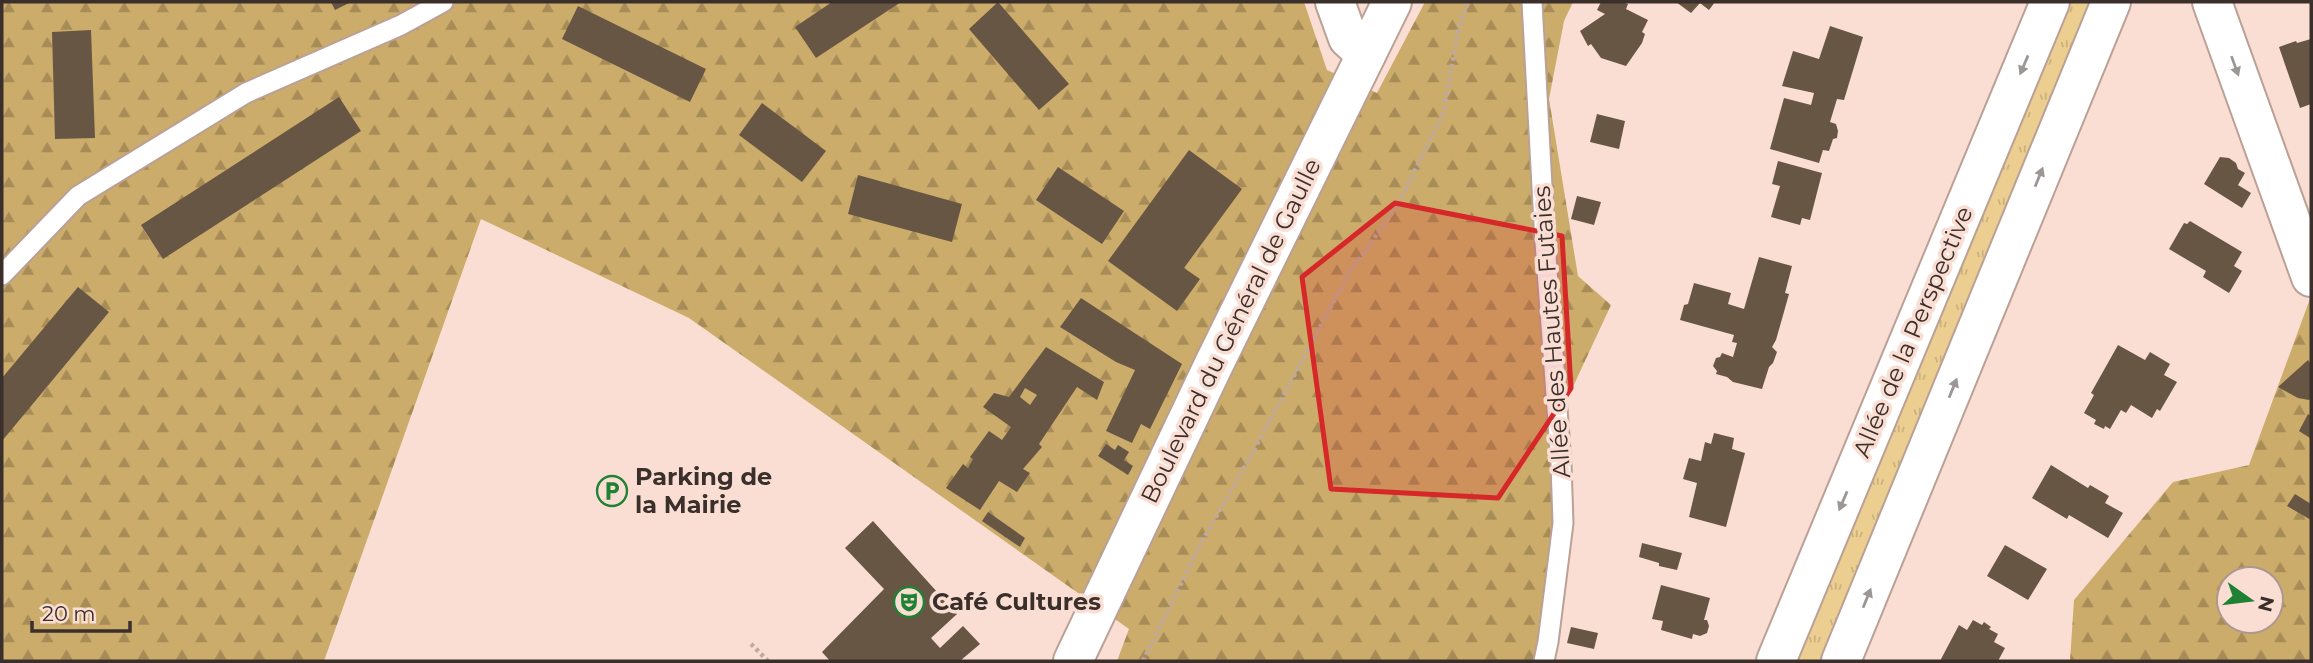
<svg xmlns="http://www.w3.org/2000/svg" width="2313" height="663" font-family="Montserrat,sans-serif">
  <defs>
    <pattern id="grass-tufts" width="24" height="20" patternUnits="userSpaceOnUse" patternTransform="scale(1.75)"><rect width="24" height="20" fill="#ecce90"/><path d="M3 7l-1-3M5 7V3M7 7l1-3M15 17l-1-3M17 17v-4M19 17l1-3" fill="none" stroke="#cbb17c"/></pattern>
    <pattern id="forest-firs" width="22" height="20" patternUnits="userSpaceOnUse" patternTransform="scale(1.75)"><rect width="22" height="20" fill="#ccac6a"/><path d="M5 1l3.5 6h-7zM16 11l3.5 6h-7z" fill="#a78c57"/></pattern>
  </defs>
  <rect width="100%" height="100%" fill="#faded3"/>
  <path fill="url(#grass-tufts)" d="M2059 2H2101L1831 661H1785Z"/>
  <path fill="url(#forest-firs)" fill-rule="evenodd" d="M2 2H1304L1327 70 1377 93 1425 2H1573L1564 21 1549 99 1578 276 1611 305 1558 419 1561 464 1544 661H1117L1129 629 689 318 481 219 324 661H2Z
    M2311 296V661H2070L2074 600 2173 482 2249 465ZM2229 579H2271V621H2229Z"/>
  <path fill="#685645" fill-rule="evenodd" d="M331 2H351L335 10Z
    M832 2H901L816 58 795 27Z
    M998 2 1069 84 1039 110 969 29Z
    M1601 2H1623L1628 4 1626 9 1648 20 1642 32 1645 34 1642 43 1626 66 1601 58 1591 44 1588 46 1580 31 1605 14 1597 10Z
    M1676 2H1715L1709 10 1700 3 1691 13Z
    M578 6 706 69 690 102 562 39Z
    M1830 26 1863 37 1844 100 1837 99 1830 122 1836 124 1838 131 1837 138 1833 139 1829 151 1823 150 1819 163 1770 149 1784 98 1811 105 1814 93 1782 86 1793 51 1819 59Z
    M91 30 95 138 55 139 52 32Z
    M2311 39V104L2300 108 2279 47 2296 41 2297 43Z
    M339 97 361 131 163 259 141 225Z
    M762 103 826 151 802 182 739 135Z
    M1597 114 1625 121 1619 149 1590 142Z
    M1189 150 1242 189 1184 268 1200 279 1177 311 1108 261Z
    M2220 157 2229 158 2236 163 2238 169 2245 173 2238 185 2251 193 2242 208 2204 184Z
    M1778 161 1822 173 1810 220 1802 218 1800 225 1771 217 1780 186 1772 184Z
    M1058 167 1124 211 1102 244 1036 200Z
    M858 175 962 204 952 242 848 214Z
    M1577 196 1601 202 1594 225 1571 219Z
    M2190 221 2242 252 2234 266 2242 271 2229 293 2203 277 2206 271 2169 249 2184 223 2187 224Z
    M1759 257 1792 266 1785 293 1789 294 1776 340 1772 347 1777 352 1773 363 1769 367 1762 389 1733 382 1727 377 1716 374 1717 371 1713 366 1716 358 1720 357 1722 353 1733 357 1737 343 1732 342 1734 335 1680 320 1684 305 1688 304 1694 283 1731 293 1728 304 1744 309Z
    M78 287 109 312 2 441V378Z
    M1081 298 1182 364 1150 429 1141 424 1132 443 1106 431 1135 370 1116 362 1060 327Z
    M2118 345 2145 360 2150 352 2170 364 2164 375 2177 382 2160 411 2157 409 2152 418 2131 405 2126 413 2121 410 2110 429 2105 426 2104 429 2094 424 2096 420 2084 413 2094 395 2091 393Z
    M1046 347 1104 382 1097 400 1077 387 1039 444 1042 447 1023 469 1030 473 1017 492 999 481 980 510 946 488 963 464 968 468 973 459 970 457 989 431 1002 440 1011 427 983 407 994 393 1009 397ZM1025 388 1037 395 1030 405 1020 397Z
    M2308 360 2311 364V398L2309 400 2298 398 2278 387Z
    M2308 414 2311 416 2310 438 2299 431Z
    M1714 433 1734 438 1732 449 1745 453 1726 527 1689 517 1697 483 1683 479 1689 458 1701 461 1705 442 1711 444Z
    M1106 444 1115 450 1118 445 1129 452 1124 460 1133 466 1128 475 1098 456Z
    M2051 465 2088 488 2090 485 2109 496 2105 503 2123 513 2108 538 2069 515 2067 519 2032 498Z
    M2295 494 2311 504V520L2287 506Z
    M988 512 1025 538 1020 547 982 521Z
    M873 521 957 614 931 638 940 648 963 626 980 644 960 661H830L822 652 884 589 845 548Z
    M1642 543 1682 553 1677 570 1659 566V563L1639 557Z
    M2005 545 2047 569 2028 600 1987 576Z
    M1661 585 1710 598 1704 620H1707L1709 626 1707 633 1700 636 1693 634 1692 639 1661 630 1663 621 1652 619Z
    M1973 620 1982 625 1984 622 1991 627 1989 629 1998 634 1994 642 2005 648 1998 661 1984 660 1983 661H1940L1959 625 1967 630Z
    M1571 627 1598 633 1594 649 1567 643Z"/>
  <g fill="none" stroke-linecap="round" stroke-linejoin="round">
    <g stroke="#baa095" stroke-width="23">
      <path id="service" d="M1532 2 1545 242 1561 464 1563 523 1548 642 1544 661
        M2 275 78 196 246 93 401 25 443 2"/>
    </g>
    <g stroke="#baa095" stroke-width="42">
      <path id="minor" d="M1335 2 1348 38 1366 55
        M2212 2 2311 277
        M1776 661 2050 2
        M1841 661 2111 2"/>
    </g>
    <g stroke="#baa095" stroke-width="42">
      <path id="secondary" d="M1073 661 1214 364 1392 2"/>
    </g>
    <path stroke="#c0a9a0" stroke-width="4.5" stroke-dasharray="3.5 3.5" stroke-linecap="butt" d="M751 644 768 661
      M1143 661 1201 543 1248 461 1349 273 1397 206 1443 114 1459 27 1468 2"/>
    <use href="#service" stroke="#fff" stroke-width="19"/>
    <use href="#minor" stroke="#fff" stroke-width="38"/>
    <use href="#secondary" stroke="#fff" stroke-width="38"/>
  </g>
  <defs><path id="oneway-solid" d="M-6-.8H1V-3.2L6.5 0L1 3.2V.8H-6Z" transform="scale(1.75)"/></defs>
  <g fill="#9c9795">
    <use href="#oneway-solid" transform="translate(2024 65) rotate(113)"/>
    <use href="#oneway-solid" transform="translate(2235 66) rotate(70)"/>
    <use href="#oneway-solid" transform="translate(2039 177) rotate(-68)"/>
    <use href="#oneway-solid" transform="translate(1953 388) rotate(-68)"/>
    <use href="#oneway-solid" transform="translate(1843 501) rotate(113)"/>
    <use href="#oneway-solid" transform="translate(1867 598) rotate(-68)"/>
  </g>
  <path fill="#d62828" fill-opacity="0.2" stroke="#d62828" stroke-width="5" stroke-linejoin="round" d="M1395 203 1562 236 1571 388 1498 498 1331 489 1302 277Z"/>
  <defs>
    <g id="parking-ring" transform="scale(1.575)"><circle r="9.5" fill="#faded3" stroke="#1f8133" stroke-width="1.5"/><path d="M-3.5-5.5H1a3.5 3.5 0 0 1 0 7H-1V5.5H-3.5ZM-1-3.4V-.6H.8a1.4 1.4 0 0 0 0-2.8Z" fill="#1f8133"/></g>
    <g id="theatre-ring" transform="scale(1.575)"><circle r="9.5" fill="#faded3" stroke="#1f8133" stroke-width="1.5"/><path d="M-5-5.5Q0-4 5-5.5V0Q5 5 0 6Q-5 5-5 0ZM-3.3-2.5H-1v1.5H-3.3ZM1-2.5H3.3v1.5H1ZM-2.8 1Q0 5.5 2.8 1Z" fill="#1f8133"/></g>
  </defs>
  <g fill-rule="evenodd">
    <use href="#parking-ring" x="612" y="491"/>
    <use href="#theatre-ring" x="909" y="602"/>
  </g>
  <g text-anchor="middle" stroke-width="7" stroke-linejoin="round" paint-order="stroke">
    <g font-size="24" fill="#3a2f2b" stroke="#faded3">
      <text transform="translate(1231 331) rotate(-64)" y="8">Boulevard du Général de Gaulle</text>
      <text transform="translate(1552 332) rotate(-94)" y="8">Allée des Hautes Futaies</text>
      <text transform="translate(1913 332) rotate(-67)" y="8">Allée de la Perspective</text>
    </g>
    <g font-size="24" font-weight="bold" fill="#3a2f2b" stroke="#faded3" text-anchor="start">
      <text x="635" y="485">Parking de<tspan x="635" dy="28">la Mairie</tspan></text>
      <text x="932" y="610">Café Cultures</text>
    </g>
  </g>
  <rect width="2313" height="663" fill="none" stroke="#3a2f2b" stroke-width="7"/>
  <g transform="translate(2250 600) rotate(104)"><circle r="33" fill="#faded3" stroke="#ad9890" stroke-width="2"/>
  <path d="M0-5L12 26L0 18L-12 26Z" fill="#1f8133"/>
  <text y="-10" font-size="19" font-weight="bold" text-anchor="middle" fill="#3a2f2b">N</text>
  </g>
  <path d="M32 621v10h98v-10" fill="none" stroke="#3a2f2b" stroke-width="3.5"/>
  <text x="42" y="621" font-size="21" fill="#3a2f2b" stroke="#faded3" stroke-width="5" paint-order="stroke">20 m</text>
</svg>
